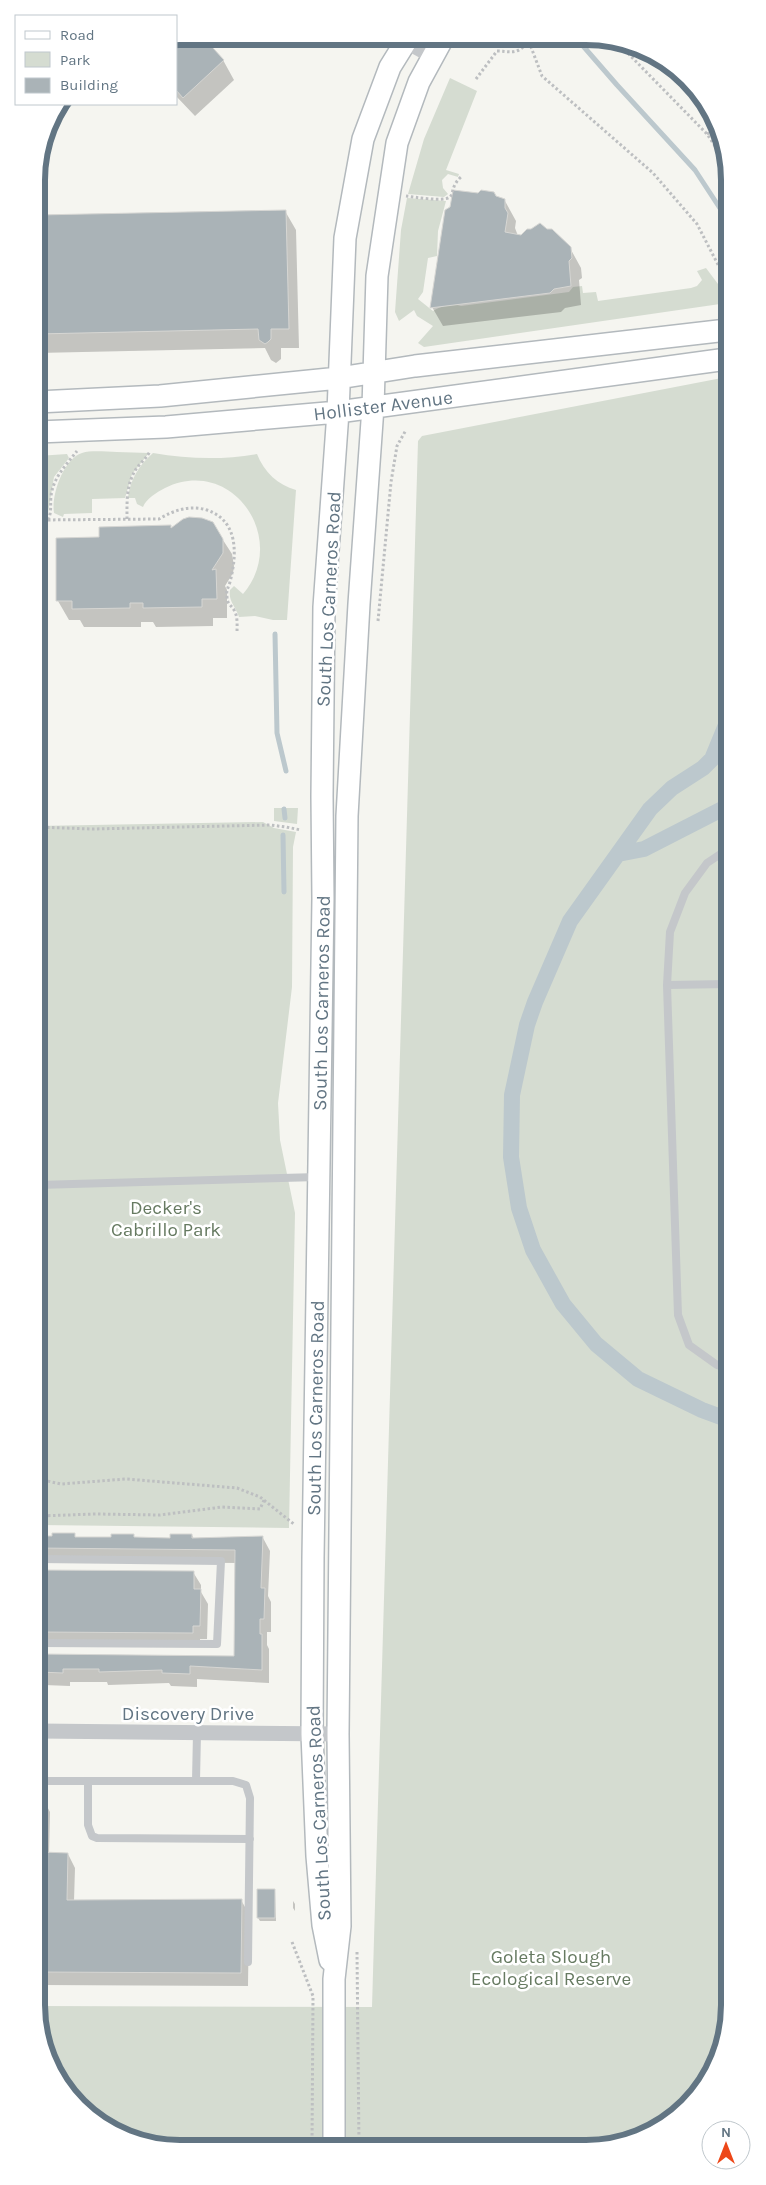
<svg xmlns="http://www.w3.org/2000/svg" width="766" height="2185" font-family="Karla,sans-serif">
  <rect width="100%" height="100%" fill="#f5f5f0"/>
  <path fill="#d5dcd1" d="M450 78 477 91 446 170 459 174 458 177 448 174 442 180 443 188 448 194 444 197 408 194 424 139Z
    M407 198 446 201 438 231 437 256 428 258 423 292 418 299 433 311C441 306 452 303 461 306L569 292 573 287 582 286 583 293 596 292 598 301 691 288 697 286 702 280 697 271 706 268 727 296V303L424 347 418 343 433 326 417 316 414 310 399 321 395 312 401 230Z
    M727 377 729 2014 719 2060 694 2100 658 2129 614 2146H152L79 2107 39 2033V2006L372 2007 418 441 422 436Z
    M117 452 149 453 132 474 125 498 92 499V513L64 514 63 517 54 513C51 496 63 459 82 453 92 450 106 452 117 452Z
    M153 453C189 459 222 460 257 454 264 472 278 485 296 490L287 620H273L255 616 239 617C236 607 228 601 230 590L234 586 243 594C290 539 232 455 165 488 157 492 146 499 143 507L137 504 135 498H128C130 480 139 465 153 453Z
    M67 454 69 458 54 477 48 513 39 514 38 456Z
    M39 527 45 529 47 634H41Z
    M274 808H298L297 824 274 821Z
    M263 822 274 828 296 832 293 847 292 987 278 1103 280 1140 295 1213 289 1528 38 1525 37 826Z"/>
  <path fill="#0003" d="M200 36 223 60 234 80 195 116 176 96V37Z
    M496 198 505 201 516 221 515 228 518 236 570 248 581 268 582 278 579 280 581 305 565 308 561 312 443 326 432 307Z
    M285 211 296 230 299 348H281V359L276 363 271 360 265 348 37 353V217Z
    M212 523 232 554 234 566 233 573 225 586 227 590V618H213V626L156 627 153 622H141V627H84L80 620H69L58 601 57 539 101 538 170 526 172 529Z
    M74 1535 76 1538H113L133 1535 135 1539H171L192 1535 194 1539 263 1538 270 1551 268 1596 271 1602V1632H267V1645L269 1649V1683L197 1679V1687L171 1686 169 1683 108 1685 107 1682H70V1686L44 1685 41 1682H39V1655L235 1657 236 1563 38 1561V1538Z
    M38 1571 193 1572 201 1585V1592L208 1604 207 1639H200V1646L39 1645Z
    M39 1799H43L50 1812 49 1854H68L75 1868 74 1901 241 1900 249 1914 248 1986 39 1985Z
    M275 1891 276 1921H260L258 1918Z
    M293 1901 295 1904V1911L293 1908Z"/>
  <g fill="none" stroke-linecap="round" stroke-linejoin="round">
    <path stroke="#bcc8cd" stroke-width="5" d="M577 39 617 85 695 170 727 219
      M275 634 277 733 286 771
      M284 809 285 818
      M283 835 284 892"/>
    <path stroke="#bcc8cd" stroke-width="16" d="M728 720 712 759 703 768 672 788 650 809 570 921 535 1002 527 1025 512 1095 511 1157 519 1208 533 1250 563 1304 596 1344 638 1379 702 1410 729 1420
      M618 854 644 849 728 806"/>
  </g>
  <path fill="#aab3b7" stroke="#d6d6d3" d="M202 36 224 60 183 98 176 90V37Z
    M453 190 478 193 481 190 494 192 496 196 505 199V208L508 213 505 232 521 235 527 229H531L540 223 547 229H552L571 247 572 258 569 261 571 286 554 289 550 293 430 308 445 210 450 207Z
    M286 210 289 329H271V339L268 342 265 344 259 340 258 329 37 334V215Z
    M189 517 202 518 213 522 223 539V553L212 570 216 569 217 599H202V607L143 608V603H130V608L72 609V601H56V538L99 537V527L171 525V528L183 519Z
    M52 1533H75V1537H111V1534H134V1537L170 1538V1534H192V1538L263 1536 261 1588H265L264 1619H260V1634H262V1670L190 1666V1674L162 1673V1670L99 1672V1669H63V1673L39 1672V1654L234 1656 235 1550 38 1548V1536H52Z
    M38 1570 194 1571V1589H201L200 1626H193V1633L39 1632Z
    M39 1797H43L42 1852 68 1853 67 1900 242 1899 241 1973 39 1972Z
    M257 1889H275V1918H257Z"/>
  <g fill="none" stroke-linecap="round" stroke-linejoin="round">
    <g stroke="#b3b9bd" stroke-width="24">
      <path id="secondary" d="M37 402 160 396 339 378 415 366 727 330
        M37 432 166 427 338 412 727 359
        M330 1960 323 1925 317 1856 312 1734 313 1558 323 899 322 796 324 607 338 412 345 238 363 139 390 67 408 38
        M334 2146V1979L340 1926 338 1734 347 816 359 604 373 407 377 276 397 143 419 82 443 38"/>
    </g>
    <path stroke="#bdbfc1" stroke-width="3" stroke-dasharray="2.5 2.5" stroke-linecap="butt" d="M614 39 707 134 727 164
      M476 79 497 51C509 51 515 55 524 46L531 47 542 76 653 173 697 224 727 282
      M707 134 715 130
      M406 196C414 197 444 202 450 197 454 193 451 186 461 177
      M127 519C127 501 126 485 136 469 140 463 147 458 150 451
      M38 520 159 519C174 510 190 505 207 510 239 521 237 555 230 582 228 588 226 591 227 597 227 604 231 605 234 610 238 616 237 626 237 633
      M48 520C52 512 50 505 51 496 53 478 66 465 77 451
      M378 621 391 482 397 446 406 430
      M37 827 92 829 270 825 286 827 301 830
      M38 1479 61 1484 126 1479 237 1488 260 1497 295 1525
      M38 1516 96 1514 160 1515 222 1507 260 1509 264 1500
      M292 1942 313 1996 312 2146
      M357 1952 359 2146"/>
    <path stroke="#c4c7ca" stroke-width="8" d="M728 849 707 863 685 893 670 932 667 985 678 1315 689 1345 717 1365 729 1369
      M667 985 728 984
      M38 1185 318 1177
      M38 1559 221 1561 217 1644 39 1643
      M39 1781H233L246 1785 250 1798 248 1962
      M88 1781V1825L92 1836 97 1838 250 1839
      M196 1781 197 1733"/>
    <path stroke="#c4c7ca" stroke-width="15" d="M399 38 432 56
      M39 1731 338 1734"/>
    <use href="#secondary" stroke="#fff" stroke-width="21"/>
  </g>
  <g text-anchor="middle" stroke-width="5" stroke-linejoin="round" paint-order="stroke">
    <g font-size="19" fill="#627583" stroke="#fff">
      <text transform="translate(383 405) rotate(-7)" y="7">Hollister Avenue</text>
      <text transform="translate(328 599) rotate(-87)" y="7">South Los Carneros Road</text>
      <text transform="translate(321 1003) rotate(-89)" y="7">South Los Carneros Road</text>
      <text transform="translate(315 1408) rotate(-89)" y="7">South Los Carneros Road</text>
      <text x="188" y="1720">Discovery Drive</text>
      <text transform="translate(318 1813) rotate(-93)" y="7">South Los Carneros Road</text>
    </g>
    <g font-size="19" fill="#667a61" stroke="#fff">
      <text x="166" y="1214">Decker's<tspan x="166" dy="22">Cabrillo Park</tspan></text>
      <text x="551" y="1963">Goleta Slough<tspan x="551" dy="22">Ecological Reserve</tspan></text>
    </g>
  </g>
  <path d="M0 0H766V2185H0ZM180 45H586A135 135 0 0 1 721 180V2005A135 135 0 0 1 586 2140H180A135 135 0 0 1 45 2005V180A135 135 0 0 1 180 45Z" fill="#fff" fill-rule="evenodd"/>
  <path fill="none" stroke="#627583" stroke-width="6" d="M180 45H586A135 135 0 0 1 721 180V2005A135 135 0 0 1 586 2140H180A135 135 0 0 1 45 2005V180A135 135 0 0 1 180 45Z"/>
  <rect x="15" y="15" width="162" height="90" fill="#ffffff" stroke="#c0c8cd"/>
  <rect x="25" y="31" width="25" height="8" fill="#ffffff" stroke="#c0c8cd"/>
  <text x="60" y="40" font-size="15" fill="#627583">Road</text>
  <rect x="25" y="52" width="25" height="15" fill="#d5dcd1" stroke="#c0c8cd"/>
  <text x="60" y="65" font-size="15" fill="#627583">Park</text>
  <rect x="25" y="78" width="25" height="15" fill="#aab3b7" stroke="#c0c8cd"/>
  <text x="60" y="90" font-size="15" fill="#627583">Building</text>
  <g transform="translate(726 2145)"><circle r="24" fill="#ffffff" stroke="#c0c8cd"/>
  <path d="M0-4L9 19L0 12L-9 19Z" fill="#ed4718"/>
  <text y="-8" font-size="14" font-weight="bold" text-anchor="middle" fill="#627583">N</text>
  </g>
</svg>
